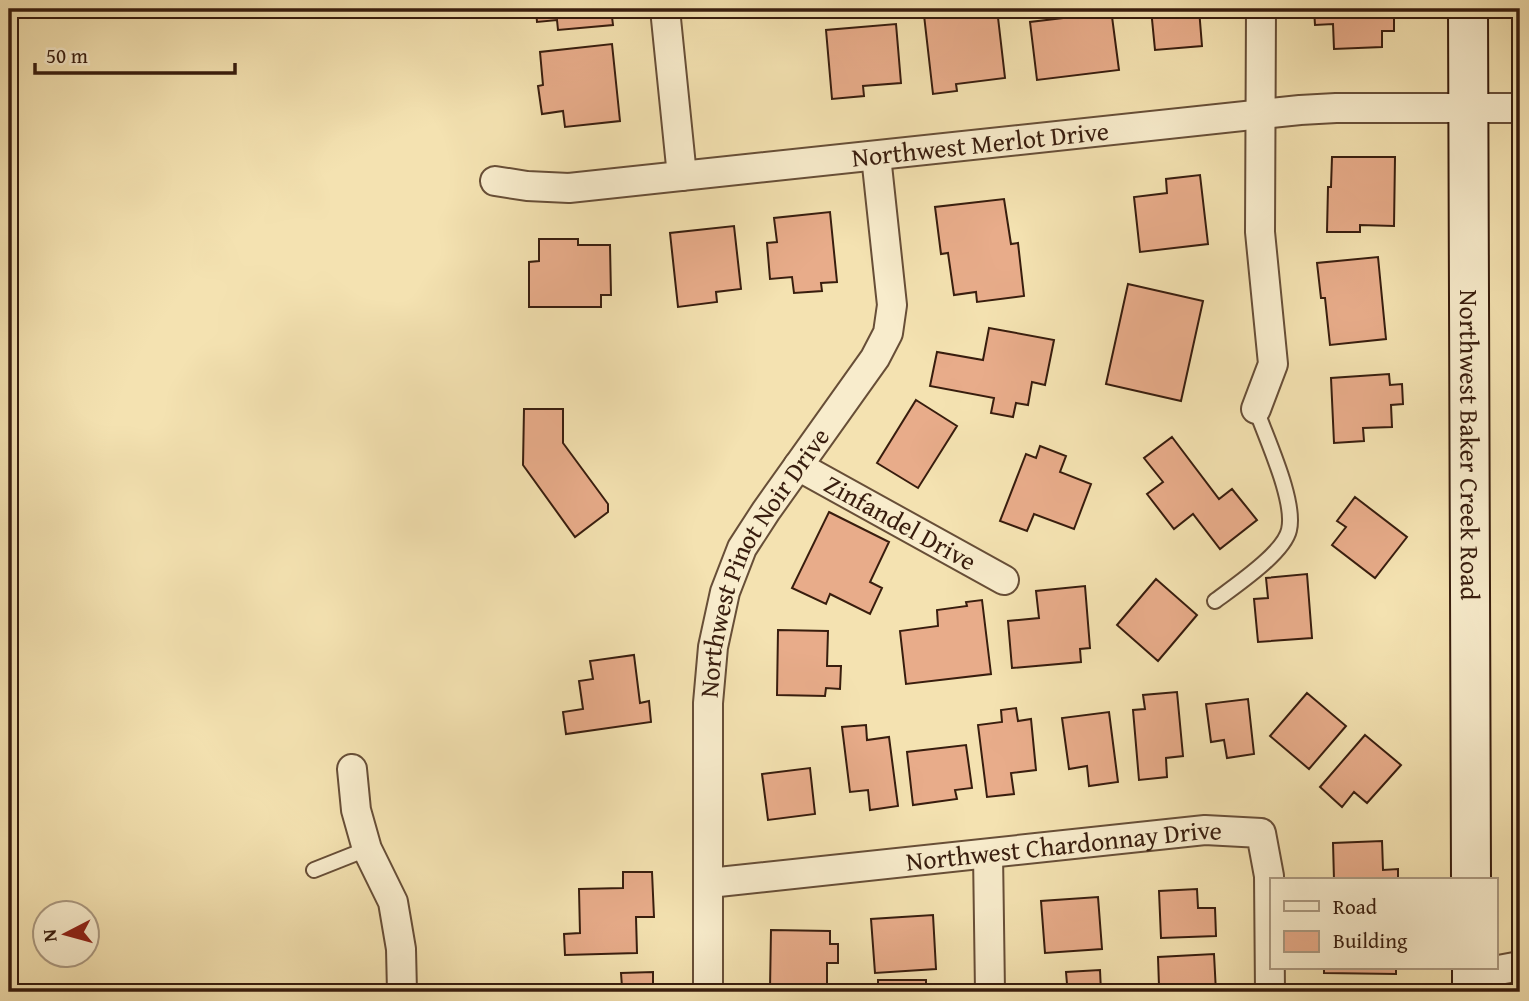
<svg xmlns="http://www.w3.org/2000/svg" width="1529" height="1001" font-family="'Gentium Book Plus',serif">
  <rect width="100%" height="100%" fill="#f4e2b1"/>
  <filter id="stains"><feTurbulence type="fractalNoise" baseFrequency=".00286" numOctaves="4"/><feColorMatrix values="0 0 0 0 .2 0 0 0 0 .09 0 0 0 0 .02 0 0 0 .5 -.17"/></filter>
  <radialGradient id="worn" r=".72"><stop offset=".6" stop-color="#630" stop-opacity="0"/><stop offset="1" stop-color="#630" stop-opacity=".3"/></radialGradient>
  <path fill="#e8ac8a" stroke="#381d0e" stroke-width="2" d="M536 9H611L613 25 558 30 557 20 537 22Z
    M971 9H997L1005 78 956 84 957 91 933 94 924 15Z
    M1080 9H1111L1119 70 1037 80 1030 22 1081 16Z
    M1151 9H1199L1202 46 1155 50Z
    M1314 9H1394V31H1382V47L1334 49 1333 24 1315 25Z
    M896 24 901 83 863 86 864 96 832 99 826 30Z
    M612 44 620 121 565 127 563 111 542 114 538 86 543 85 540 52Z
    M1332 157H1395L1394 226 1360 225V232H1327L1328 187H1331Z
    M1200 175 1208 244 1140 252 1134 197 1167 193 1166 179Z
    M1004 199 1011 244 1018 243 1024 296 977 302 976 292 954 295 948 253 941 254 935 207Z
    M830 212 837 282 821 283 822 291 794 293 792 277 770 279 767 243 777 242 774 218Z
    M734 226 741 289 716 292 717 302 678 307 670 233Z
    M539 239H578V245H610L611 295H601V307H529V262L539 261Z
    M1378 257 1386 339 1330 345 1325 298H1321L1317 263Z
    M1128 284 1203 301 1181 401 1106 384Z
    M989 328 1054 340 1045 385 1032 382 1028 405 1016 403 1013 417 991 413 994 398 930 386 937 352 983 360Z
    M1389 374 1390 385 1402 384 1403 404 1391 405 1392 427 1363 428 1364 441 1334 443 1331 378Z
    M916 400 957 426 918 488 877 463Z
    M524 409H563V443L608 504V512L575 537 523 465Z
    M1172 437 1219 499 1232 489 1257 520 1220 549 1193 514 1174 529 1147 494 1163 482 1144 458Z
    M1040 446 1066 456 1060 472 1091 484 1074 529 1034 514 1027 531 1000 521 1026 454 1036 458Z
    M1355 497 1407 537 1375 578 1332 545 1346 527 1337 521Z
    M829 512 889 542 870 582 882 588 870 614 830 594 826 604 792 588Z
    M1307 574 1312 638 1258 642 1254 599 1268 598 1266 578Z
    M1156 579 1197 615 1158 661 1117 625Z
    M1085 586 1090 648 1080 649 1081 662 1012 668 1008 621 1039 618 1036 591Z
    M982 600 991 674 906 684 900 631 938 626 937 610 967 606 966 602Z
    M778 630 828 631 827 666H841L840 689 826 688 825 696 777 695Z
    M634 655 640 703 649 701 651 722 566 734 563 712 583 709 579 681 593 679 590 661Z
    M1177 692 1183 756 1166 758 1167 777 1139 780 1133 710 1145 709 1143 695Z
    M1307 693 1346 726 1309 769 1270 736Z
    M1248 699 1254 754 1227 758 1224 740 1211 742 1206 704Z
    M1016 708 1018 721 1031 719 1036 770 1011 773 1014 794 987 797 978 725 1002 722 1001 710Z
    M1109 712 1118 782 1089 786 1087 766 1069 769 1062 718Z
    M866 725 867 740 889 737 898 806 870 810 868 790 850 792 842 727Z
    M1365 735 1401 765 1367 803 1354 792 1342 807 1320 787Z
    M966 745 972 788 955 790 957 799 913 805 907 752Z
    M810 768 815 814 768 820 762 774Z
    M1382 841 1383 870 1398 869V880H1334L1333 843Z
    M623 872H652L654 917H636L637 953 565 955 564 934 580 933 579 889 623 888Z
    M1197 889 1198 908H1215L1216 936 1161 938 1159 891Z
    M1098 897 1102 949 1045 953 1041 901Z
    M933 915 936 969 875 973 871 919Z
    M771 930 830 931V944H838V963H827V990L770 989Z
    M1214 954 1216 992H1143V986H1159L1158 957Z
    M1324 968H1396V974L1324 973Z
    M1100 970 1101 992H1042V985L1067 984 1066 972Z
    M653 972V992H593V988L622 987 621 973Z
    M878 980H926V992H878Z
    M1374 986V992H1325V989Z"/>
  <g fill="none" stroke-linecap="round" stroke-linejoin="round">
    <g stroke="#674e37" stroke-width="18">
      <path id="lane" d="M1215 601C1235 586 1284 553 1289 530 1296 501 1266 438 1256 409
        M314 870 367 849"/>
    </g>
    <g stroke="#674e37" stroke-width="32">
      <g id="street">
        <path d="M665 9 682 176"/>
        <path id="s1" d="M495 181 527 186 569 188 1300 110 1336 108H1520"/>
        <path d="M1256 409 1273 364 1260 232 1261 9"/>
        <path id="s2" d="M798 466 1004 580"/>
        <path d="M352 769 356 810 367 849 393 902 401 949 402 992"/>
        <path d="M988 854 990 992"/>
        <path id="s3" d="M709 883 1205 830 1261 833 1269 876 1270 992"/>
        <path d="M1472 975 1520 966"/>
        <path id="s4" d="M708 992V703L713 647 725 592 742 548 766 511 875 358 888 333 892 305 876 156"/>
      </g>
    </g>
    <g stroke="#381d0e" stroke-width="42">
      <g id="secondary">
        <path id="s5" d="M1468 9 1471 880"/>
        <path d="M1472 968V992"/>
      </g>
    </g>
    <use href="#lane" stroke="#f8eccc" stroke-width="14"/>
    <use href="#street" stroke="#f8eccc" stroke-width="28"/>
    <use href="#secondary" stroke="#f8eccc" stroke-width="38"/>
  </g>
  <g text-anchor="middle" stroke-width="7" stroke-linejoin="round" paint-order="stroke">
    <g font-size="26" fill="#381d0e" stroke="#f8eccc">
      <text dy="9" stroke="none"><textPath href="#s1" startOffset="488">Northwest Merlot Drive</textPath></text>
      <text dy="9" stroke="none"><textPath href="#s5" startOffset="436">Northwest Baker Creek Road</textPath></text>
      <text dy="9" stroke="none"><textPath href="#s2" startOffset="117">Zinfandel Drive</textPath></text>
      <text dy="9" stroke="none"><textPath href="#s4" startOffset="443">Northwest Pinot Noir Drive</textPath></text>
      <text dy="9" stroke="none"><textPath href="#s3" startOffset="357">Northwest Chardonnay Drive</textPath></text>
    </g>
  </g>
  <rect width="1529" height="1001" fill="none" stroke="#f4e2b1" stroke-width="35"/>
  <rect x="10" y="10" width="1508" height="980" fill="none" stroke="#381d0e" stroke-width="3.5"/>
  <rect x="18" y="18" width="1494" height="966" fill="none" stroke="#381d0e" stroke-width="2"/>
  <rect x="1270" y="878" width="228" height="91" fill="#f8eccc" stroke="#ab9980" stroke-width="2"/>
  <rect x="1284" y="901" width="35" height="10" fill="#f8eccc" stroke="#ab9980" stroke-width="2"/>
  <text x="1333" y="914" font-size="21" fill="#381d0e">Road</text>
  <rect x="1284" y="931" width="35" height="21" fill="#e8ac8a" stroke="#ab9980" stroke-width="2"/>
  <text x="1333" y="948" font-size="21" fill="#381d0e">Building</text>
  <g transform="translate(66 934) rotate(264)"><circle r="33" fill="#f8eccc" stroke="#ab9980" stroke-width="2"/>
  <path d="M0-5L12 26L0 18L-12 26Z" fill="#8f2418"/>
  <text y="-10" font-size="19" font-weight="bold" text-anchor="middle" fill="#381d0e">N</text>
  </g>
  <path d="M35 63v10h200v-10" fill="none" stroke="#381d0e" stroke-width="3.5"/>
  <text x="46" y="63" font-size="21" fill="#381d0e" stroke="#f8eccc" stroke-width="5" paint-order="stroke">50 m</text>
  <rect width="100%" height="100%" filter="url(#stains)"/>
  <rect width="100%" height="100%" fill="url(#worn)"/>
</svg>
